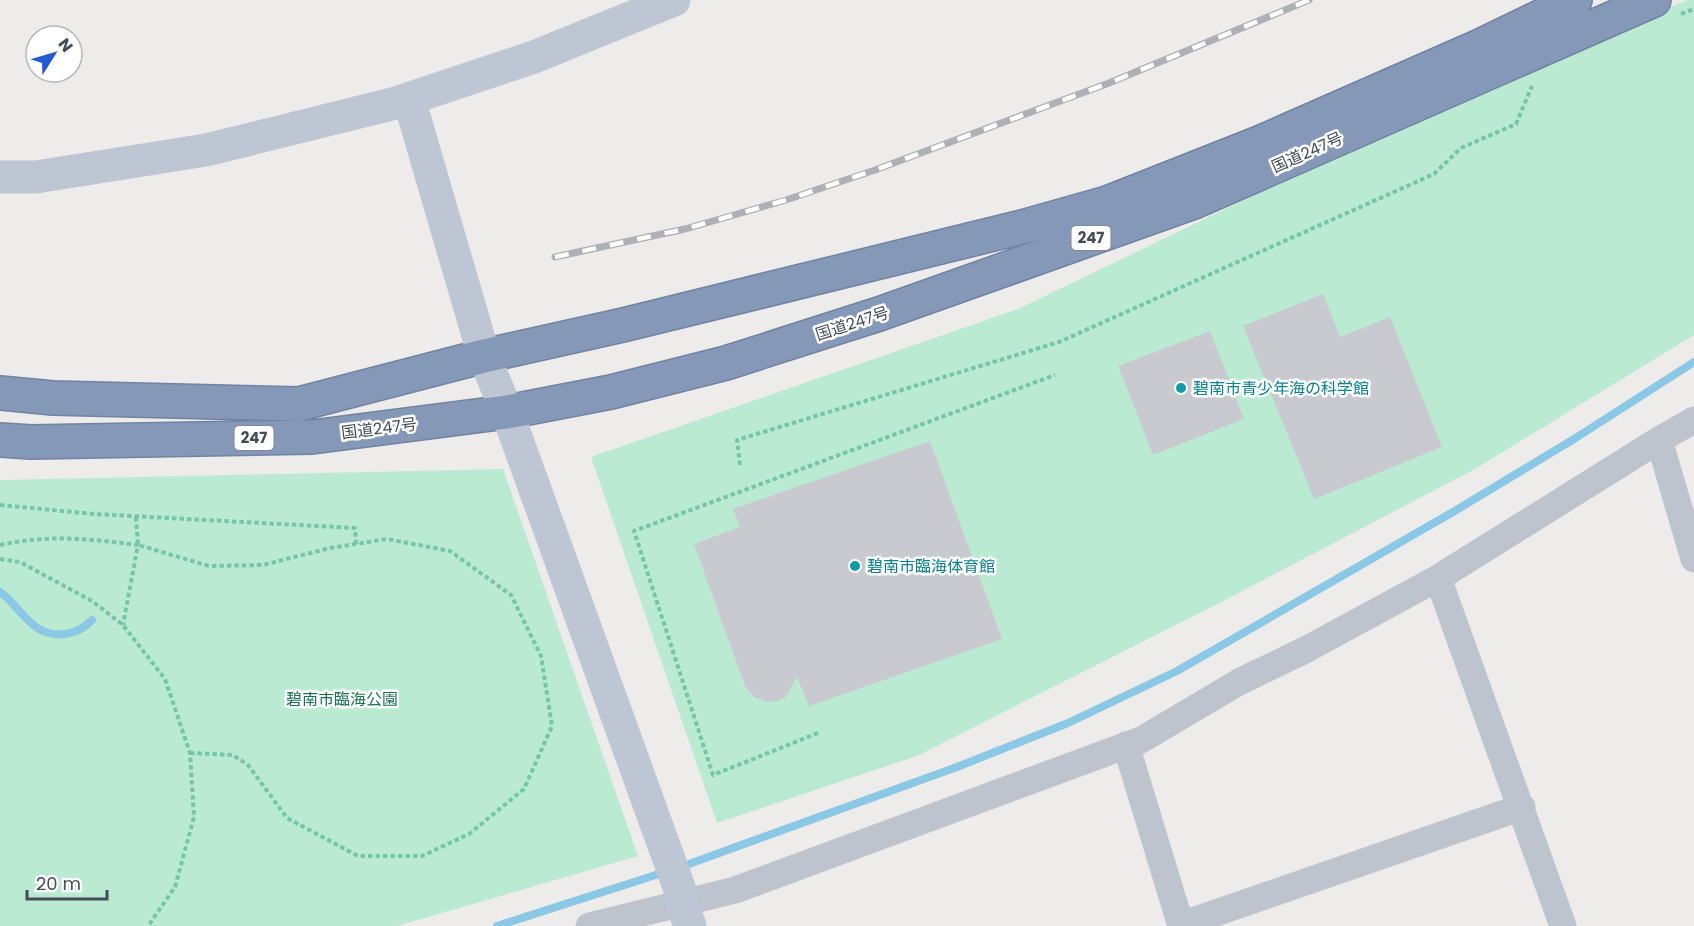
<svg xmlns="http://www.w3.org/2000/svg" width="1694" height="926" font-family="Poppins,'Noto Sans JP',sans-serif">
  <rect width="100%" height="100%" fill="#eeebeb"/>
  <path fill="#bbead3" d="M1688 0H1694V335L1475 469 1231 597 917 756 717 823 591 457 1018 309 1522 66Z
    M503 469 638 856 397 926H0V480Z"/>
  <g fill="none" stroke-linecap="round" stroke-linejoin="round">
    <path stroke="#8ac8e5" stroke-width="8" d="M0 592C15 602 25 622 41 630 59 639 80 633 92 620
      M678 868 957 767 1068 723 1177 671 1453 512 1574 439 1694 362
      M497 926 665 872"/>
  </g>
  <path fill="#c8cad0" d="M1323 294 1340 337 1390 317 1442 447 1314 499 1243 326Z
    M1210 331 1244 419 1153 455 1118 366Z
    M930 441 1002 639 809 706 797 677 786 697 778 701 767 702 754 697 745 686 694 544 740 527 733 509Z"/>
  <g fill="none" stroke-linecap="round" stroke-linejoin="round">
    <g stroke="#7183a3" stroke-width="36">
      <path id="highway" d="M0 393 53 398 299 404 484 356 623 325 1022 227 1107 203 1259 143 1480 46 1575 0
        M0 440 31 442 312 437 507 412 611 392 726 363 879 314 1194 202 1654 0"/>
    </g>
    <path stroke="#75c6a7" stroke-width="4" stroke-dasharray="4.5 3" stroke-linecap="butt" d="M1681 14 1694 9
      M740 465 737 440 1059 342 1434 174 1461 148 1516 124 1532 86
      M0 505 94 514 355 528 356 544
      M136 517 138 545 209 566 263 565 330 548 387 539 450 551 511 595 541 656 552 726 524 789 469 834 422 856H358L287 818 248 765 233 755 190 753
      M0 545C50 534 89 539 138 545L123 625
      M0 559 20 562 92 601 123 625 165 679 190 753 194 817 175 887 148 926
      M818 733 713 775 634 531 1055 375"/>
    <path stroke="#bdc4cd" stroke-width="27" d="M1659 440 1694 559
      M1438 578 1563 926
      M1126 745 1181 926
      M1181 925 1522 807
      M589 926 735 890 1141 740 1239 682 1307 649 1438 578 1659 440 1694 420"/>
    <path stroke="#bec6d4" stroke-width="33" d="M409 99 484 356 507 412 679 887 682 903 690 926
      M0 177H36L206 150 396 103 534 57 674 0"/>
    <use href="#highway" stroke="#8598b8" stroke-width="33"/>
    <g stroke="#aeb0b5" stroke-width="7">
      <path id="rail" d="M555 257 685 229 786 200 875 170 1109 83 1309 0"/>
    </g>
    <use href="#rail" stroke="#fff" stroke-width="4.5" stroke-dasharray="14" stroke-linecap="butt"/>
  </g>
  <g fill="#0f9aa8" stroke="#fff" stroke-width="2">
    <circle cx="1181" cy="388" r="6"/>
    <circle cx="855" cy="566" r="6"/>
  </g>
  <g text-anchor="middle" stroke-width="5" stroke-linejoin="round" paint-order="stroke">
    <g fill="#fff" stroke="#7d8289" stroke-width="1.5">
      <rect x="1071.5" y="226" width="39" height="24" rx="4.5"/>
      <rect x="234.5" y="426" width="39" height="24" rx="4.5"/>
    </g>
    <g font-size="15" font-weight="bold" fill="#454c57">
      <text x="1091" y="243">247</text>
      <text x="254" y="443">247</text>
    </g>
    <g font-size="16" fill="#454c57" stroke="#fff">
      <text transform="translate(1307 152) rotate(-24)" y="6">国道247号</text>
      <text transform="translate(852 323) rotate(-18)" y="6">国道247号</text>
      <text transform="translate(379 428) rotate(-7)" y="6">国道247号</text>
    </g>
    <g font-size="16" fill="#0d838f" stroke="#fff" text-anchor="start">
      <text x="1193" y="394">碧南市青少年海の科学館</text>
      <text x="867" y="572">碧南市臨海体育館</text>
    </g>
    <g font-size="16" fill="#1c7351" stroke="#fff">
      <text x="342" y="705">碧南市臨海公園</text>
    </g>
  </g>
  <g transform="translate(54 54) rotate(53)"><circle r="28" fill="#ffffff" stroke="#b5b7bc" stroke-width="1.5"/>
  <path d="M0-4.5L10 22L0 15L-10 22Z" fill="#245bd0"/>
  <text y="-9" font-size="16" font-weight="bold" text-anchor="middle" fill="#454c57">N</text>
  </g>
  <path d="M27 890v9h80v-9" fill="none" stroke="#454c57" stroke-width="3"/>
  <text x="36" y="890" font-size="18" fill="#454c57" stroke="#ffffff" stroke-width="4.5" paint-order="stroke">20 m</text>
</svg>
